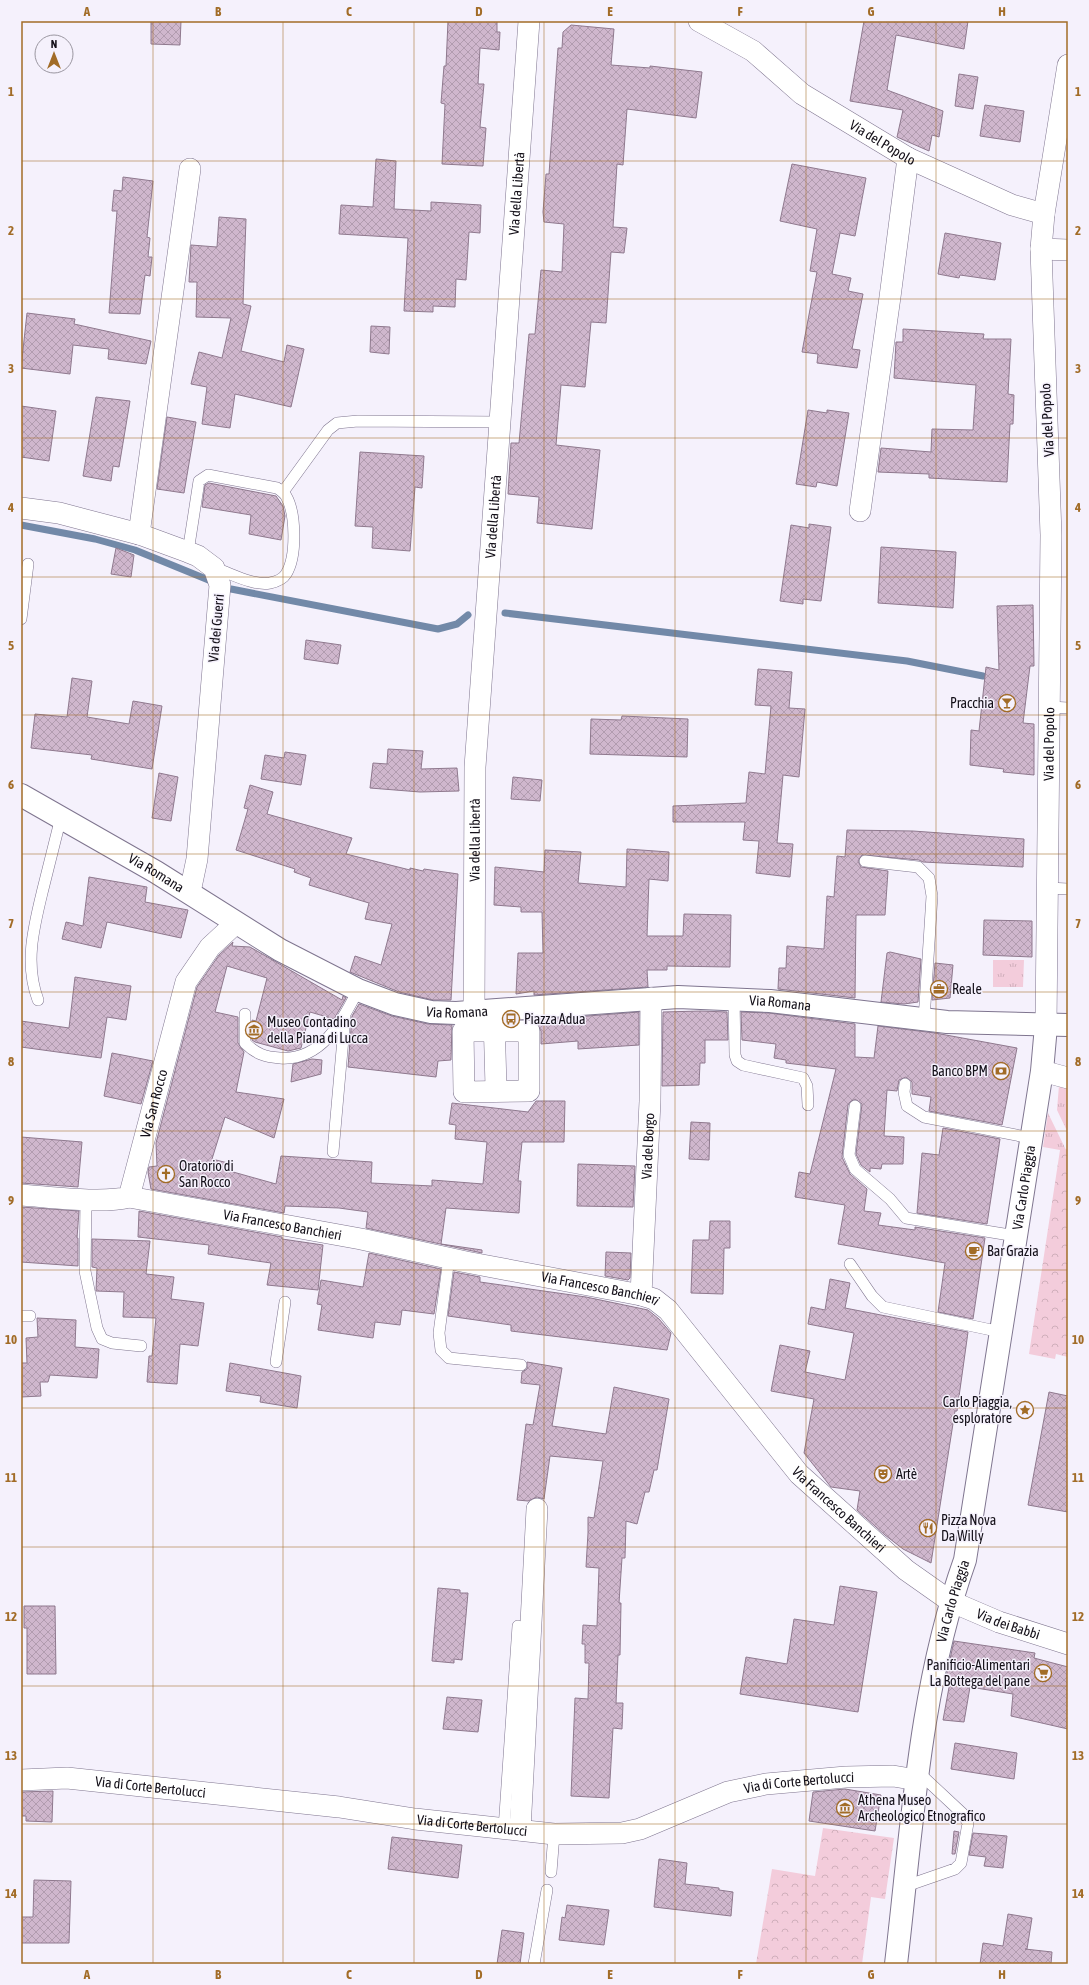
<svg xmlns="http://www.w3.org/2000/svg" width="1089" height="1985" font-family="'Asap Condensed',sans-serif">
  <defs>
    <pattern id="grass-tufts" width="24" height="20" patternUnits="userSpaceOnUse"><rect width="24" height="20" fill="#f3ccdb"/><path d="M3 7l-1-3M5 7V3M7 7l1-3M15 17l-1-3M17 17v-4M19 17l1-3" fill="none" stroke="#cfaebb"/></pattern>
    <pattern id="park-crowns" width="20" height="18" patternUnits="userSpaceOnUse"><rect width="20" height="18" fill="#f3ccdb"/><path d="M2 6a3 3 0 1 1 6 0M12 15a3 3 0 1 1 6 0" fill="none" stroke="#cfaebb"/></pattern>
    <pattern id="building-cross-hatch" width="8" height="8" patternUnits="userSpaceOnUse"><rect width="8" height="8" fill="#cfb7cd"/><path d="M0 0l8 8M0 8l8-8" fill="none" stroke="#b19caf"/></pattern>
  </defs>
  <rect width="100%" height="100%" fill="#f5f1fc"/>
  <path fill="url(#grass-tufts)" d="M993 960H1024L1023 987H993Z
    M1059 1085 1068 1087V1133L1057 1110Z
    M1048 1113 1066 1150H1060L1043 1147Z"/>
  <path fill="url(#park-crowns)" d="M1068 1149V1357L1056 1354 1055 1359 1029 1354 1060 1150Z
    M823 1828 894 1838 885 1899 871 1897 862 1964H756L772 1869 815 1876Z"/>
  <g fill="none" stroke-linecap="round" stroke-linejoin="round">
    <path stroke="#7289a8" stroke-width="7" d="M21 525 95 539 135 550 211 581
      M231 589 438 629 457 624 468 615
      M505 613 907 661 983 676"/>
  </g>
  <path fill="url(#building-cross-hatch)" stroke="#8f798e" d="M151 21H181L180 45 151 44Z
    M448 21H497V32H500L499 50 480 48 478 84H484L480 127 486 128 483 166 442 164 445 104 441 103 444 66H446Z
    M864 21H968L964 49 896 35 887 90 943 111 939 137 932 135 929 151 897 137 903 110 850 101Z
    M571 25 614 29 611 65 650 68V66L702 72 696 118 627 109 623 165 617 164 613 227 627 228 624 253 611 252 606 323 591 322 585 387 561 385 556 445 600 450 592 529 537 523 539 497 508 494 511 443H519L529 334H535L541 270 562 272 564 224 544 222 543 212 546 174H549L558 48H562L563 32Z
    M959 74 978 77 973 109 955 106Z
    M985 105 1024 111 1020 142 980 136Z
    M376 159 396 161 394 209 431 211V202L481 205 480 233 469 232 466 280 456 279 455 307 433 306V312L404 311 408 238 339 234 341 205 373 207Z
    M792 164 866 178 855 236 840 233 832 274 851 278 848 291 863 294 852 349 860 350 857 368 817 363 818 354 802 352 817 272 810 271 817 229 780 221Z
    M123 177 153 181 147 237 150 238 148 257H152L150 276 145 275 140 314 109 313 117 211H112L114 190 122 191Z
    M219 217 246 219 243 304 251 306 241 351 284 362 287 345 304 349 291 407 235 394 230 428 202 424 207 387 191 384 199 352 222 358 231 318 196 317 197 282H189L191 245 217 247Z
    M945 233 1001 243 995 280 960 275 959 278 938 274Z
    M27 313 75 319 74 324 151 341 146 364 108 359 109 349 73 345 70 374 21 368Z
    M371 326 390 327 389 354 370 352Z
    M903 329 984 334 983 339H1011L1008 394 1014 395 1013 424H1010L1007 482 929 478V474L878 472 881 448 931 452 932 429 973 430 976 385 894 378 896 342H903Z
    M96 397 130 401 119 467 113 466 111 481 83 476Z
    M21 406 56 411 49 461 21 457Z
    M808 410 827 413V410L849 413 837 486 817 482 816 487 796 484Z
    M167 417 196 422 184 493 157 489Z
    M360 452 424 456 422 488 415 487 410 551 372 548 373 527 355 526Z
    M209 483 276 496 283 506 285 516 281 540 249 534 251 515 202 507 205 485Z
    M809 524 831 527 821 601 803 599V604L780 601 791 525 809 528Z
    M881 547 956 552 953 608 878 603Z
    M116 548 134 555 131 577 111 574Z
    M1033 605 1034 666H1030L1023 723 1034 724V775L1003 772 1004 769 970 765 971 730 979 731 986 667 999 670 997 606Z
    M306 640 341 645 338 664 304 659Z
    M758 669 792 672 789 708 805 709 799 777 783 775 777 843 793 844 790 877 756 873 759 841 743 840 745 822H673V806L746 803 749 772 765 774 771 706 755 705Z
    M72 678 92 681 87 717 129 724 133 701 162 706 152 769 91 759 92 755 31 748 35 714 67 717Z
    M622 716 688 719 687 757 590 754 591 719 621 720Z
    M388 749 423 751 421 769 457 768 459 791 420 792 370 788 373 763 387 764Z
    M285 752 306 755 301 785 261 779 265 755 284 758Z
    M159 773 178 777 171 821 152 818Z
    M513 777 542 780 540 801 511 799Z
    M250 785 273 792 267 814 352 838 346 854 410 870V868L423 871 424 869 458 874 451 1000H433L399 992 350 972 355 956 381 965 392 924 365 919 369 903 309 885 311 878 294 872 295 869 236 850 248 809 244 808Z
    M847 830 913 831 1024 839 1023 867 923 862 919 860 862 855 858 861 861 867 888 871 885 915H856L855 998 778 989 779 968H786L787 946 824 949 827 896 834 897 837 856 845 857Z
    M627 849 669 852 668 881 649 879 647 936H683L684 914 731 915 730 967 667 966V970H647L648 987 534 995V991L516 994 518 953H543L542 912H521V907L494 905 495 867 544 872 545 850 581 852 578 883 626 887Z
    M89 877 147 887 145 902 188 910 181 938 107 922 101 948 62 939 66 922 83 926Z
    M984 920 1032 921V957L983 955Z
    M233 942 232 946 250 947 342 1000 343 996 346 998 334 1019 310 1012 301 1048 288 1051 255 1042 252 1040V1020L256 1021 267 978 227 966 215 1012 238 1017V1043L244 1052 236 1092 284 1099 274 1138 225 1117 212 1159 228 1163 226 1170 276 1184 281 1156 372 1162 371 1183 432 1186V1180L483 1184 487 1142 455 1139 456 1125 449 1124 452 1103 528 1112 536 1101H565L564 1142H522L518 1181H521L519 1213 446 1208 441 1244 482 1250V1253L366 1228 368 1212 339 1208 285 1206 284 1213 151 1189 148 1172 149 1167 157 1166 156 1143 197 987 219 955Z
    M890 952 921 959 918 1002 904 1004 881 1002 887 953Z
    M935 963 953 965 950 998 932 1000Z
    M75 977 131 986 126 1020 107 1017 101 1058 21 1047V1021L69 1028Z
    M359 1004 392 1016 428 1024 452 1025 451 1060 438 1061 436 1077 348 1067 352 1016Z
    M701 1011 727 1012 728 1040H705V1063H700L699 1085 662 1086 663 1012Z
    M639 1012V1045L578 1049V1041L541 1044V1031L536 1022V1020Z
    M741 1012 769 1013 855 1024V1057L874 1058 878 1026 935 1033 1017 1048 1002 1125 929 1111 931 1097 912 1094V1082L906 1077 899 1080 897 1091 887 1090 884 1136 904 1137 903 1164H882L881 1169 870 1168V1172L861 1165 856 1154 862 1104 855 1099 850 1102 848 1105 842 1157 850 1174 867 1189 864 1211 881 1213 878 1225 915 1230V1227L985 1238 973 1319 938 1312 945 1263 838 1244 845 1205 795 1197 799 1172 810 1174 836 1069 786 1063V1060L774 1058 776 1044 742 1040Z
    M112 1053 153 1061 141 1104 104 1096Z
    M312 1059 322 1060 321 1074 291 1082 293 1064Z
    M691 1122 710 1123 709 1160 689 1159Z
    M943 1128 1000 1139 987 1224 917 1213 922 1153 939 1155Z
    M21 1137 82 1142 78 1187 21 1183Z
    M578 1164 635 1166 633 1207 577 1206Z
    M21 1207 79 1211 77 1238H78V1266L21 1262Z
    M139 1211 282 1237V1239L323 1245 318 1290 267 1285 271 1263 208 1254 209 1245 138 1237Z
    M710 1221H730V1248H724L723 1294 691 1293 693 1240H709Z
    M92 1239 150 1241 146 1274 174 1277 171 1299 204 1303 198 1346 180 1344 177 1384 147 1382 149 1356H152L156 1318 123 1317 124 1292 96 1291 97 1268 92 1267Z
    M606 1252 631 1253 630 1278 628 1280 605 1276Z
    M369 1253 441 1269 434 1314 402 1310 400 1325 375 1322 373 1338 318 1330 322 1305 317 1304 321 1280 363 1287Z
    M454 1272 480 1277V1282L586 1297 648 1310 659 1319 671 1333 667 1350 511 1331V1325L448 1316Z
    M830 1279 850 1283 845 1308 968 1332 957 1411H955L931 1563 903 1549 885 1535 857 1510 860 1491 831 1487 804 1453 814 1399 771 1391 780 1345 810 1351 805 1372 845 1380 854 1333 808 1324 811 1307 825 1310Z
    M37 1318 76 1320 75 1347 99 1349 97 1378 50 1375 48 1382H40L41 1396 21 1397V1363H27L26 1338 38 1337Z
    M527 1362 562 1368 552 1426 606 1434 614 1387 669 1399 657 1470H654L649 1492H645L637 1524 626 1521 625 1558H622L619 1603H621L620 1655H618L616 1703H623L622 1729 613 1728 609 1798 571 1796 575 1698 588 1699 589 1663H585V1644H582L583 1625 597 1626 599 1568 586 1567 588 1533V1517L594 1518 603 1461 550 1456 544 1499 537 1497 528 1501 517 1500 526 1424 533 1425 540 1385 521 1383 522 1372 527 1369Z
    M230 1363 301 1376 297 1408 260 1402 261 1396 226 1391Z
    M1049 1392 1068 1396V1512L1028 1505Z
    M840 1586 877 1592 858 1712 740 1694 746 1657 787 1664 794 1619 834 1625Z
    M438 1588 460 1590V1593H468L462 1660 454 1659V1663L432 1661Z
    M24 1606H55L56 1674H27V1628H24Z
    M954 1641 1035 1653 1034 1658 1068 1667V1729L1011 1716 1013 1694 970 1687 964 1722 943 1720 950 1682H945Z
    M447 1697 482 1700 478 1732 443 1729Z
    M955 1743 1017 1753 1014 1779 951 1769Z
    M845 1789 881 1795 875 1831 809 1821 813 1792Z
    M53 1791 52 1822 26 1821V1816H21V1792Z
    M954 1831 959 1832 955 1854H952Z
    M973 1833 1007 1836 1003 1868 984 1866 986 1857 969 1855Z
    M392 1837 462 1845 458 1878 388 1869Z
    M659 1859 687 1863 685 1884 719 1888V1890L733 1892 731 1916 654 1907Z
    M34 1880 71 1881 69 1943H21V1917H33Z
    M567 1905 609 1910 604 1945 559 1940 562 1917 565 1918Z
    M1008 1914 1032 1918 1027 1949H1025L1052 1952 1051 1964H980L983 1943 1003 1946Z
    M502 1930 524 1933 520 1964H497Z"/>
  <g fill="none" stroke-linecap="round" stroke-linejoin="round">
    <g stroke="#7f758f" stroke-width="12">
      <path id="lane" d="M283 492 328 430 337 423 358 421 499 422
        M188 552 199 481 208 475 277 488C280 490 284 493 286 496 296 513 297 557 286 574 283 579 275 582 270 583 252 586 231 573 214 568
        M21 619 28 564
        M1050 707 1068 708
        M865 861 918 867 929 878 932 896 924 1020
        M1048 888 1068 889
        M734 998 735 1055 737 1061 743 1065 803 1078 807 1086 808 1105
        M38 1000C24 963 34 926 43 889 49 865 55 841 61 817
        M245 1014V1043C256 1054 265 1057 280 1058 321 1061 342 1022 358 990
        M905 1084 904 1092 907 1106 924 1117 1031 1138
        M855 1106 849 1155 855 1169 890 1199 906 1218 1016 1236
        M333 1152 345 1016
        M86 1199 85 1271 97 1328 102 1339 112 1343 141 1346
        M449 1258 439 1333 441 1350 449 1358 521 1365
        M850 1264 872 1296 883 1307 1001 1332
        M21 1316H30
        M276 1362 285 1302
        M504 1829 518 1626
        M551 1872 554 1834
        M906 1886 955 1869 961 1863 968 1823 963 1814 918 1772
        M534 1964 547 1890"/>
    </g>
    <g stroke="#7f758f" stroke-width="22">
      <g id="street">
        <path id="s1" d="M699 21 753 51 802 94 908 158 1012 205 1044 214"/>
        <path d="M1041 249 1068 250"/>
        <path d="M21 508 59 513 139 534 188 552 198 556 214 568 220 585 197 859 190 892"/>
        <path d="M860 511 890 297 908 158"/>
        <path d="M139 534 190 169"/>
        <path id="s2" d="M474 1013 475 767 529 21"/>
        <path d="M494 1017 496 1087"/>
        <path id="s3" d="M1046 1026 1051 535 1041 249 1044 214 1068 65"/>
        <path d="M463 1031H529V1091L464 1092Z"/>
        <path d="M1042 1071 1068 1078"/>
        <path id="s4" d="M21 1195C51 1197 102 1204 129 1197L186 982 210 947 236 923"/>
        <path id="s5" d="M129 1197 361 1239 466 1262 641 1295 654 1299 668 1310 799 1474 906 1570 950 1601 999 1622 1068 1644"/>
        <path id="s6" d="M641 1295 650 1101 651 998"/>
        <path id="s7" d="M21 1780 67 1778 339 1807 415 1819 554 1834 622 1833 640 1829 728 1792 766 1784 846 1777 893 1776 917 1780"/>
        <path d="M520 1830 537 1509"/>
      </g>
    </g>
    <g stroke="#7f758f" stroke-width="24">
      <g id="secondary">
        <path id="s8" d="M21 795 156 872 280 950 358 990 395 1004 431 1012 456 1013 678 997 770 1001 947 1022 1068 1025"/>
        <path id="s9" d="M896 1964C912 1829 919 1689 965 1560L1042 1071 1046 1026"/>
      </g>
    </g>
    <use href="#lane" stroke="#fff" stroke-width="11"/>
    <use href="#street" stroke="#fff" stroke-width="21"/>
    <use href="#secondary" stroke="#fff" stroke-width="22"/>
  </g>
  <path fill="none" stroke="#a26c27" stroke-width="1" stroke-opacity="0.55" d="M153 21V1964M283 21V1964M414 21V1964M544 21V1964M675 21V1964M806 21V1964M936 21V1964M21 161H1068M21 299H1068M21 438H1068M21 577H1068M21 715H1068M21 854H1068M21 992H1068M21 1131H1068M21 1270H1068M21 1408H1068M21 1547H1068M21 1686H1068M21 1824H1068"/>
  <defs>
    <g id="bar-ring" transform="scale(0.9)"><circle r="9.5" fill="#f5f1fc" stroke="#a26c27" stroke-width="1.5"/><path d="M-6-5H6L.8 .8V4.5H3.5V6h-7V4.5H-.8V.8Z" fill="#a26c27"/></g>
    <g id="office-ring" transform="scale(0.9)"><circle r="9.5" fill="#f5f1fc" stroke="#a26c27" stroke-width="1.5"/><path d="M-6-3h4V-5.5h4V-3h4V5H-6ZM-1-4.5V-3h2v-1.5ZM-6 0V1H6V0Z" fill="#a26c27"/></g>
    <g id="bus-ring" transform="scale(0.9)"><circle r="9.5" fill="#f5f1fc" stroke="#a26c27" stroke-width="1.5"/><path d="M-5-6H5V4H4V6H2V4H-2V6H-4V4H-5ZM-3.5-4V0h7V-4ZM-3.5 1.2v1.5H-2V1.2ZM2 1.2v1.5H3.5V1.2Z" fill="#a26c27"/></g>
    <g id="museum-ring" transform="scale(0.9)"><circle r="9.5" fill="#f5f1fc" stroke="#a26c27" stroke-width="1.5"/><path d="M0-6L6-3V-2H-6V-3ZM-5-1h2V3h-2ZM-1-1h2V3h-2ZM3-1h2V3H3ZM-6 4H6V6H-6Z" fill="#a26c27"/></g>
    <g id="bank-ring" transform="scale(0.9)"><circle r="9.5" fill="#f5f1fc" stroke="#a26c27" stroke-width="1.5"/><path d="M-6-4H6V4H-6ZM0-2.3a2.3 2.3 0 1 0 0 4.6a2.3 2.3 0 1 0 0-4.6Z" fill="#a26c27"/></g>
    <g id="church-ring" transform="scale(0.9)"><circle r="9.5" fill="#f5f1fc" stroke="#a26c27" stroke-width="1.5"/><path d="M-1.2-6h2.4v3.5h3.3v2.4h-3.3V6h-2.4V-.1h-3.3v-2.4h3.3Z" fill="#a26c27"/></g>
    <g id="cafe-ring" transform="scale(0.9)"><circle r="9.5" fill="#f5f1fc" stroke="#a26c27" stroke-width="1.5"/><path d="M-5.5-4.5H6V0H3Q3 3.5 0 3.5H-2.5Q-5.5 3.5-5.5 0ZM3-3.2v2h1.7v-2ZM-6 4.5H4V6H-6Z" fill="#a26c27"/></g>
    <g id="sight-ring" transform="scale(0.9)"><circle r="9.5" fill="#f5f1fc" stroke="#a26c27" stroke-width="1.5"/><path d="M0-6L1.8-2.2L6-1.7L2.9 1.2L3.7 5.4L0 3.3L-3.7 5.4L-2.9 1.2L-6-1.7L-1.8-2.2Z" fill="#a26c27"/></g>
    <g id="theatre-ring" transform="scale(0.9)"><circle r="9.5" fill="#f5f1fc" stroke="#a26c27" stroke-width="1.5"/><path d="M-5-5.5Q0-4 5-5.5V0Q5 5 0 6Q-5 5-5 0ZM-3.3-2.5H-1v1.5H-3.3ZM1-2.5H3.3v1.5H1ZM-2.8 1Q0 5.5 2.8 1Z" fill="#a26c27"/></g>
    <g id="restaurant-ring" transform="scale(0.9)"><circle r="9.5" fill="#f5f1fc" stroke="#a26c27" stroke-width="1.5"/><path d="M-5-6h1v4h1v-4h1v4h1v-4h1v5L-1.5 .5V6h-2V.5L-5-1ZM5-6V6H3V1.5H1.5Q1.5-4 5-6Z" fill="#a26c27"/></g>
    <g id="supermarket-ring" transform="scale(0.9)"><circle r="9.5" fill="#f5f1fc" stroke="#a26c27" stroke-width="1.5"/><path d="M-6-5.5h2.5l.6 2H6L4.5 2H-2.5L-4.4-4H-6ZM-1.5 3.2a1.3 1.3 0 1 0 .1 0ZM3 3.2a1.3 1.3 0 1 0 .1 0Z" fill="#a26c27"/></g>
  </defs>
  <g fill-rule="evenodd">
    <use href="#bar-ring" x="1007" y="703"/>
    <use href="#office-ring" x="939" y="989"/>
    <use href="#bus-ring" x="511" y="1019"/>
    <use href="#museum-ring" x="254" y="1030"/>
    <use href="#bank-ring" x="1001" y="1071"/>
    <use href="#church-ring" x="166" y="1174"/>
    <use href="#cafe-ring" x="974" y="1251"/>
    <use href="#sight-ring" x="1025" y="1410"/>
    <use href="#theatre-ring" x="883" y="1474"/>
    <use href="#restaurant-ring" x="928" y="1528"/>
    <use href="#supermarket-ring" x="1043" y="1673"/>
    <use href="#museum-ring" x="845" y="1808"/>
  </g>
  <g text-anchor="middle" stroke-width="3" stroke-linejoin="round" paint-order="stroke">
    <g font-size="14" fill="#141019" stroke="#f5f1fc">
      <text dy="5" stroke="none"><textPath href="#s1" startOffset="221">Via del Popolo</textPath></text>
      <text dy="5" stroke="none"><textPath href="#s2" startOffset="821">Via della Libertà</textPath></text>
      <text transform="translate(1047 420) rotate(-93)" y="5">Via del Popolo</text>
      <text dy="5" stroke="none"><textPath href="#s2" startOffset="497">Via della Libertà</textPath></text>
      <text transform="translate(216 628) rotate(-85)" y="5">Via dei Guerri</text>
      <text dy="5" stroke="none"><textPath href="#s3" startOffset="282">Via del Popolo</textPath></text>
      <text dy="5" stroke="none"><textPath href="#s2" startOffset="173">Via della Libertà</textPath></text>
      <text dy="5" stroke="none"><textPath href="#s8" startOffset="156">Via Romana</textPath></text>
      <text dy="5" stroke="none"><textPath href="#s8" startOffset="816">Via Romana</textPath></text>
      <text dy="5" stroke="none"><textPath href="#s8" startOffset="492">Via Romana</textPath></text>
      <text dy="5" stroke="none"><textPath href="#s4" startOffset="205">Via San Rocco</textPath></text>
      <text dy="5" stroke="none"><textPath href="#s6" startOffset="149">Via del Borgo</textPath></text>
      <text dy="5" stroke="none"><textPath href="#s9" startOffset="788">Via Carlo Piaggia</textPath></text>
      <text dy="5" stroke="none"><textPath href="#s5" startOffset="156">Via Francesco Banchieri</textPath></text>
      <text dy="5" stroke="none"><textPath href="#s5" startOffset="480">Via Francesco Banchieri</textPath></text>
      <text dy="5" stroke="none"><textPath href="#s5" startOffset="816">Via Francesco Banchieri</textPath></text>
      <text dy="5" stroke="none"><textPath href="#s9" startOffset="368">Via Carlo Piaggia</textPath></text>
      <text dy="5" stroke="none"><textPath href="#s5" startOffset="1023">Via dei Babbi</textPath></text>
      <text dy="5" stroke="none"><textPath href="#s7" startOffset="790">Via di Corte Bertolucci</textPath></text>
      <text dy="5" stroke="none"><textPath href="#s7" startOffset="130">Via di Corte Bertolucci</textPath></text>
      <text dy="5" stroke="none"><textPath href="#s7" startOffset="454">Via di Corte Bertolucci</textPath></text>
    </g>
    <g font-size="14" fill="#141019" stroke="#f5f1fc" text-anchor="start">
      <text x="994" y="708" text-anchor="end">Pracchia</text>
      <text x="952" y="994">Reale</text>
      <text x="524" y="1024">Piazza Adua</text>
      <text x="267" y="1027">Museo Contadino<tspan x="267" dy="16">della Piana di Lucca</tspan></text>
      <text x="988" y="1076" text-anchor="end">Banco BPM</text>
      <text x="179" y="1171">Oratorio di<tspan x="179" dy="16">San Rocco</tspan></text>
      <text x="987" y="1256">Bar Grazia</text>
      <text x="1012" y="1407" text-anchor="end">Carlo Piaggia,<tspan x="1012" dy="16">esploratore</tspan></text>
      <text x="896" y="1479">Artè</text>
      <text x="941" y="1525">Pizza Nova<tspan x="941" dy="16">Da Willy</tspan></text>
      <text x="1030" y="1670" text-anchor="end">Panificio-Alimentari<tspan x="1030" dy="16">La Bottega del pane</tspan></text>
      <text x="858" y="1805">Athena Museo<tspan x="858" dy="16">Archeologico Etnografico</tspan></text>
    </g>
  </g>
  <rect width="1089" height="1985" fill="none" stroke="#f5f1fc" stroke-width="44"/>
  <g transform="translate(54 54)"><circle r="19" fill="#f5f1fc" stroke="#9b97a1"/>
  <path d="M0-3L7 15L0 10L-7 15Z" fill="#a26c27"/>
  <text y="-6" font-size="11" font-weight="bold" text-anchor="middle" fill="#141019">N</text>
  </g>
  <rect x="22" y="22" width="1045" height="1941" fill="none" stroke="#a26c27" stroke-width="1.5"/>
  <g font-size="13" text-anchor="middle" font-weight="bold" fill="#a26c27">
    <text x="87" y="16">A</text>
    <text x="218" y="16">B</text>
    <text x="349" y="16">C</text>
    <text x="479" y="16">D</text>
    <text x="610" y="16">E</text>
    <text x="740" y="16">F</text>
    <text x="871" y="16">G</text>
    <text x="1002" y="16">H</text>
    <text x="11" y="96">1</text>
    <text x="1078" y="96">1</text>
    <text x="11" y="235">2</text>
    <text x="1078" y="235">2</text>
    <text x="11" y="373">3</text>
    <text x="1078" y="373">3</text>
    <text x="11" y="512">4</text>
    <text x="1078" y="512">4</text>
    <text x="11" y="650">5</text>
    <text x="1078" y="650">5</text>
    <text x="11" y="789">6</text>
    <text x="1078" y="789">6</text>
    <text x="11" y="928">7</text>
    <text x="1078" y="928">7</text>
    <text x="11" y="1066">8</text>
    <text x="1078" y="1066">8</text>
    <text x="11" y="1205">9</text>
    <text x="1078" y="1205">9</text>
    <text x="11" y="1344">10</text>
    <text x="1078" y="1344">10</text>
    <text x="11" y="1482">11</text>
    <text x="1078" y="1482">11</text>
    <text x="11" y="1621">12</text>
    <text x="1078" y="1621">12</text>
    <text x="11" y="1760">13</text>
    <text x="1078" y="1760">13</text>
    <text x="11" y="1898">14</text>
    <text x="1078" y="1898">14</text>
    <text x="87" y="1979">A</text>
    <text x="218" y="1979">B</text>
    <text x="349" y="1979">C</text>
    <text x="479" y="1979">D</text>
    <text x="610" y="1979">E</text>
    <text x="740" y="1979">F</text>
    <text x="871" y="1979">G</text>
    <text x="1002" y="1979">H</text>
  </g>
</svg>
